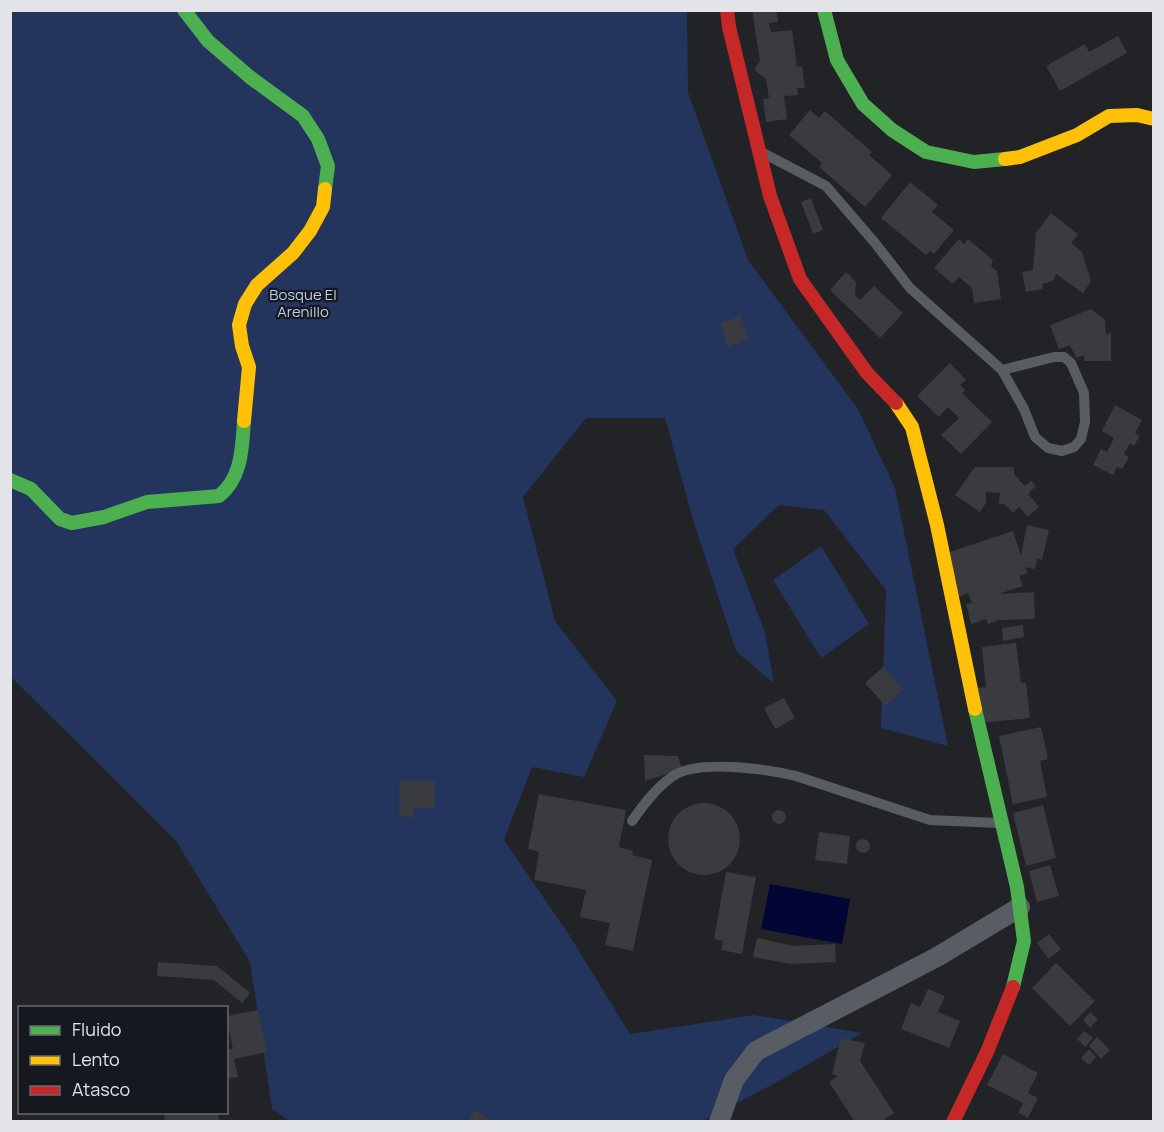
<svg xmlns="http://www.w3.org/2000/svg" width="1164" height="1132" font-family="Manrope,sans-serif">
  <rect width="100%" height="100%" fill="#212326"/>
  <path fill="#23345d" d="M11 11H687L688 92 748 260 858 409 895 488 948 746 881 728 886 590 824 510 779 505 733 549 765 632 774 684 736 651 693 520 665 418H586L523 497 555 621 617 701 584 777 532 767 504 840 568 933 630 1034 754 1015 862 1033 777 1082 703 1121 444 1122 441 1120 434 1122 290 1121 272 1109 250 962 176 841 11 677Z
    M821 546 869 624 821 658 773 580Z"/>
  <path fill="#030535" d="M770 884 850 899 842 944 761 929Z"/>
  <path fill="#3a3b3e" d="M752 10H776L778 22 769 23 771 32 792 30 797 67 802 66 805 88H797L798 95 784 96 787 119 766 122 763 99 769 98 766 79 754 70 760 61Z
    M1118 36 1127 53 1060 91 1046 66 1085 44 1089 52Z
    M810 110 819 118 825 111 872 152 869 155 892 175 865 207 819 167 822 163 789 135Z
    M910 182 938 205 932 212 954 230 934 254 930 251 926 255 881 218Z
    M811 198 823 230 813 234 801 202Z
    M1051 213 1078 234 1071 243 1082 252 1091 281 1083 293 1056 274 1053 281 1042 284 1043 289 1026 292 1022 272 1033 270 1036 233Z
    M959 239 964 244 968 239 993 260 991 266 997 271 1001 299 974 303 972 288 959 277 953 284 934 268Z
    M846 272 856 282 855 295 860 300 874 286 903 313 880 338 830 290Z
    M1091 309 1105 320 1106 334 1111 333V361H1084V355L1076 358 1070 345 1059 349 1050 325Z
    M741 316 748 340 728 347 720 323Z
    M950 363 966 380 960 385 965 390 962 393 992 422 961 454 941 435 959 418 948 407 939 417 917 396Z
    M1115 405 1142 420 1135 433 1140 436 1134 446 1130 443 1124 454 1129 457 1122 469 1117 467 1113 475 1093 465 1101 449 1107 452 1114 438 1102 431Z
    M975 467H1014V474L1025 486 1031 481 1036 486 1028 494 1039 507 1028 517 1019 507 1013 513 1004 504H999L1000 493 986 492V503L980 512 955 495Z
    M1027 525 1049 530 1042 560 1037 558 1035 569 1025 567 1028 573 1019 576 1023 586 998 594 1034 592 1035 619 999 620 988 624 986 619 971 624 966 604 972 603 968 593 959 597 944 554 1013 531 1021 555Z
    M1023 625 1024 637 1003 641 1002 628Z
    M1016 643 1021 683H1026L1030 718 980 723 976 688 986 687 982 647Z
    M883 667 903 689 885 706 865 683Z
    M784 698 795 718 775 729 764 708Z
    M1041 727 1048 759 1040 761 1047 797 1013 804 999 736Z
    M644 755 678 756 682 769 645 781Z
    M434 780V808H413V817H399V781Z
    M539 794 626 810 619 847 633 851 632 855 652 860 633 951 605 945 610 923 580 917 586 890 534 880 539 852 528 849Z
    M668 839a36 36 0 1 1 72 0a36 36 0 1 1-72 0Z
    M1043 805 1056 858 1026 866 1013 813Z
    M772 817a7 7 0 1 1 14 0a7 7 0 1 1-14 0Z
    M819 832 850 836 847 864 815 860Z
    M856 846a7 7 0 1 1 14 0a7 7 0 1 1-14 0Z
    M1050 865 1059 896 1037 902 1029 871Z
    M726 872 756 877 742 954 721 950 723 941 714 939Z
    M1049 934 1061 949 1049 959 1037 943Z
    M757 938 794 946 835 944 836 962 790 964 753 957Z
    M158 962 217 966 250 993 242 1003 214 980 157 976Z
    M1056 963 1095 1001 1070 1026 1032 988Z
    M928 989 945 996 938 1012 960 1021 949 1048 901 1029 911 1003 920 1007Z
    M258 1010 267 1052 234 1059 238 1077 226 1079V1050L233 1049 226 1016Z
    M1090 1012 1098 1019 1090 1028 1083 1020Z
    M1084 1031 1093 1038 1085 1047 1077 1039Z
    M1097 1037 1110 1050 1101 1059 1089 1046Z
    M841 1038 865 1043 860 1061 894 1113 881 1122H855L829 1082 838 1076 832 1074Z
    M1089 1049 1096 1057 1089 1065 1081 1058Z
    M1003 1054 1038 1073 1028 1093 1038 1098 1028 1118 1018 1113 1023 1103 987 1085Z
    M475 1110 488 1118 486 1122H468Z
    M164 1112H218L219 1122H165Z"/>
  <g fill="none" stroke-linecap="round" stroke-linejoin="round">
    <path stroke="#585d64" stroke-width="10" d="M765 154 826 186 875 243 910 288 1002 370 1024 409 1035 437 1048 448 1062 451 1074 447 1081 439 1085 422 1084 393 1071 363 1064 357H1054L1002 370
      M632 821C644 804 656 788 673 776 699 759 766 769 796 776L930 820 999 823"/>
    <path stroke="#585d64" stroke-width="20" d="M719 1122 734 1080 756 1051 937 957 1020 907"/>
    <path stroke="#4caf50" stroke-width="14" d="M184 10 208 41 251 78 303 116 318 139 328 166 325 189
      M824 10 837 60 863 104 892 130 926 152 974 162 1005 159
      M10 480 31 489 60 519 72 523 104 517 147 502 219 496C242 478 242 448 244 421
      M975 709 1017 887 1024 941 1013 987"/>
    <path stroke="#ffc107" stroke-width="14" d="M1005 159 1020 157 1077 135 1109 116 1137 115 1154 119
      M896 403 912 427 937 525 975 709
      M244 421 249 367 242 346 239 325 245 304 257 285 293 253 310 231 323 207 325 189"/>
    <path stroke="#c62828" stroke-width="14" d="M727 10 729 27 770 196 800 279 867 373 896 403
      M953 1122 987 1052 1013 987"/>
  </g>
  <g text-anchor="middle" stroke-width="4.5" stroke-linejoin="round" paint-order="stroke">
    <g font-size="15" fill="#bccdf0" stroke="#15181e">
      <text x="303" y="300">Bosque El<tspan x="303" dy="17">Arenillo</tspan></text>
    </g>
  </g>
  <rect width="1164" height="1132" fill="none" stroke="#e2e4e8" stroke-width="24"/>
  <rect x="18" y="1006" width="210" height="108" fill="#15181e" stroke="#676a6f" stroke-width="1.5"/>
  <rect x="30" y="1026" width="30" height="9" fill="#4caf50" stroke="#676a6f" stroke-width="1.5"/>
  <text x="72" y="1036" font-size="18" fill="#e2e4e8">Fluido</text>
  <rect x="30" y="1056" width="30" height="9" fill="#ffc107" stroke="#676a6f" stroke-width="1.5"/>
  <text x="72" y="1066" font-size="18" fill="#e2e4e8">Lento</text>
  <rect x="30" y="1086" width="30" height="9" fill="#c62828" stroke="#676a6f" stroke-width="1.5"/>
  <text x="72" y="1096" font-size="18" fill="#e2e4e8">Atasco</text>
</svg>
